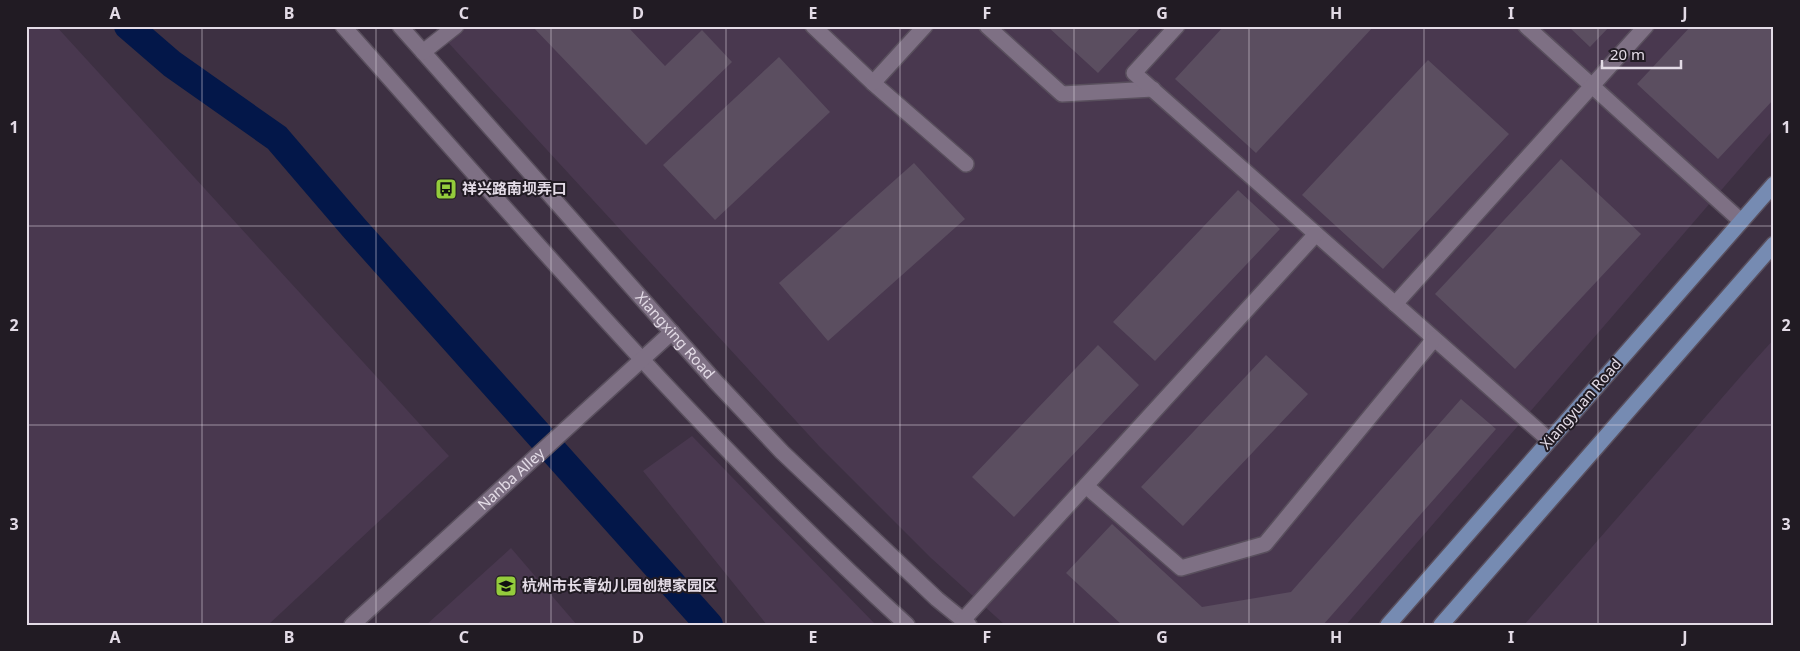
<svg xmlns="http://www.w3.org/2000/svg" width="1800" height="651" font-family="'Noto Sans','Noto Sans SC',sans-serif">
  <rect width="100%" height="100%" fill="#3d3042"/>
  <path fill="#49384f" d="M26 26H56L449 456 268 625H26Z
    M433 26H1774V129L1346 625H1005L931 558 819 446Z
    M1774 339V625H1524L1755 360Z
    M692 436 876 625H767L643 471Z
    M511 548 577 625H426Z"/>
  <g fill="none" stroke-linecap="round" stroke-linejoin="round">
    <path stroke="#031749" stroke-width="28" d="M128 26 172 64 277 138 355 229 709 625"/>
  </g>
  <path fill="#5b4e60" d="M532 26H627L665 66 702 30 732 62 646 145Z
    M1047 26H1142L1098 73Z
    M1224 26H1374L1256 153 1175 79Z
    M1568 26H1610L1590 47Z
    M1691 26H1774V99L1718 159 1637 84Z
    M779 57 830 112 715 220 663 165Z
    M1428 60 1509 134 1383 269 1302 195Z
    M1561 159 1641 234 1515 369 1435 294Z
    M914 163 965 219 828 341 779 283Z
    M1238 190 1280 229 1155 361 1113 322Z
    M1098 345 1139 385 1014 517 972 477Z
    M1266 355 1308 394 1183 526 1141 487Z
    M1461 399 1496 429 1323 625H1122L1066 573 1112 524 1202 607 1291 592Z"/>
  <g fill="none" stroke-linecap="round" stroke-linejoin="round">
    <g stroke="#594f5d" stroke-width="18">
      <g id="minor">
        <path d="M343 26C526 231 704 440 907 625"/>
        <path id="s1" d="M400 26 715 381 782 452 937 599 969 625"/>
        <path d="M813 26 873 83 966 164"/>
        <path d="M987 26 1062 94 1153 89"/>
        <path d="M1177 26 1134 73 1549 440"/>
        <path d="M1526 26 1741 221"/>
        <path d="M423 52 456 26"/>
        <path d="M873 83 925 26"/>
        <path d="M1395 304 1646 26"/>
        <path d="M1086 486 1181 568 1265 544 1434 339"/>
        <path d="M963 620 1316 234"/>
        <path id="s2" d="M352 625 672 332"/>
      </g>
    </g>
    <g stroke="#594f5d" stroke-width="18">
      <path id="major" d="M1388 625 1774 184
        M1441 625 1774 244"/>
    </g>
    <use href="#minor" stroke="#7e7084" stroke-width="15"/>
    <use href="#major" stroke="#768bb2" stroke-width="15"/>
  </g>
  <path fill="none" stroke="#e3dbe6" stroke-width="1" stroke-opacity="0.55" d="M202 26V625M376 26V625M551 26V625M726 26V625M900 26V625M1074 26V625M1249 26V625M1424 26V625M1598 26V625M26 226H1774M26 425H1774"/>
  <defs>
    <g id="bus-square" transform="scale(1.125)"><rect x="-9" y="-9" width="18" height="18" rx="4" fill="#94cc3c" stroke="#211b23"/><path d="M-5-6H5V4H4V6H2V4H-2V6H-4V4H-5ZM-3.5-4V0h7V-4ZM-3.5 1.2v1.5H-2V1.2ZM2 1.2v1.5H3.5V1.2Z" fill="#111"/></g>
    <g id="school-square" transform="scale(1.125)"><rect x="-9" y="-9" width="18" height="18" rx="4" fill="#94cc3c" stroke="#211b23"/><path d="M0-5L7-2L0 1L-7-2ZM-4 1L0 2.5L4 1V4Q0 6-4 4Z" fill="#111"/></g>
  </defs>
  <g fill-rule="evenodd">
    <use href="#bus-square" x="446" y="189"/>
    <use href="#school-square" x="506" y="586"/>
  </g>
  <g text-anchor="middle" stroke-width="4" stroke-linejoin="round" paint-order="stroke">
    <g font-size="15" font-weight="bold" fill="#e3dbe6" stroke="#211b23" text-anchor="start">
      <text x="462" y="194">祥兴路南坝弄口</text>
      <text x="522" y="591">杭州市长青幼儿园创想家园区</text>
    </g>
    <g font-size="15" fill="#e3dbe6" stroke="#211b23">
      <text dy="5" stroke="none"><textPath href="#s1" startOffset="414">Xiangxing Road</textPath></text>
      <text transform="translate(1581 404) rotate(-49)" y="5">Xiangyuan Road</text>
      <text dy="5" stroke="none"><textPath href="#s2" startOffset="216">Nanba Alley</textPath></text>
    </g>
  </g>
  <rect width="1800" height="651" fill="none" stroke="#211b23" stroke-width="55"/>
  <path d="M1602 60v8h79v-8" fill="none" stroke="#e3dbe6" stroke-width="2.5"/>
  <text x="1610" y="60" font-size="15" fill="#e3dbe6" stroke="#211b23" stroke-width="4" paint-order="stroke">20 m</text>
  <rect x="28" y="28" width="1744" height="596" fill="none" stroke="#e3dbe6" stroke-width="2"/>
  <g font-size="16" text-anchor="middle" font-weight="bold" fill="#e3dbe6">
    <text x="115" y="19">A</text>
    <text x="289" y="19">B</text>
    <text x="464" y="19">C</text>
    <text x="638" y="19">D</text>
    <text x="813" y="19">E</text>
    <text x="987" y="19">F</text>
    <text x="1162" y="19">G</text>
    <text x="1336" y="19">H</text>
    <text x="1511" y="19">I</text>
    <text x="1685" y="19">J</text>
    <text x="14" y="133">1</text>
    <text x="1786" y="133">1</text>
    <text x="14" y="331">2</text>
    <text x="1786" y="331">2</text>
    <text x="14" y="530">3</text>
    <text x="1786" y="530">3</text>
    <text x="115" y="643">A</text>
    <text x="289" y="643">B</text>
    <text x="464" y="643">C</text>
    <text x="638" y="643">D</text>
    <text x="813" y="643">E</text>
    <text x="987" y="643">F</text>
    <text x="1162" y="643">G</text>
    <text x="1336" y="643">H</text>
    <text x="1511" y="643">I</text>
    <text x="1685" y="643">J</text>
  </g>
</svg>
